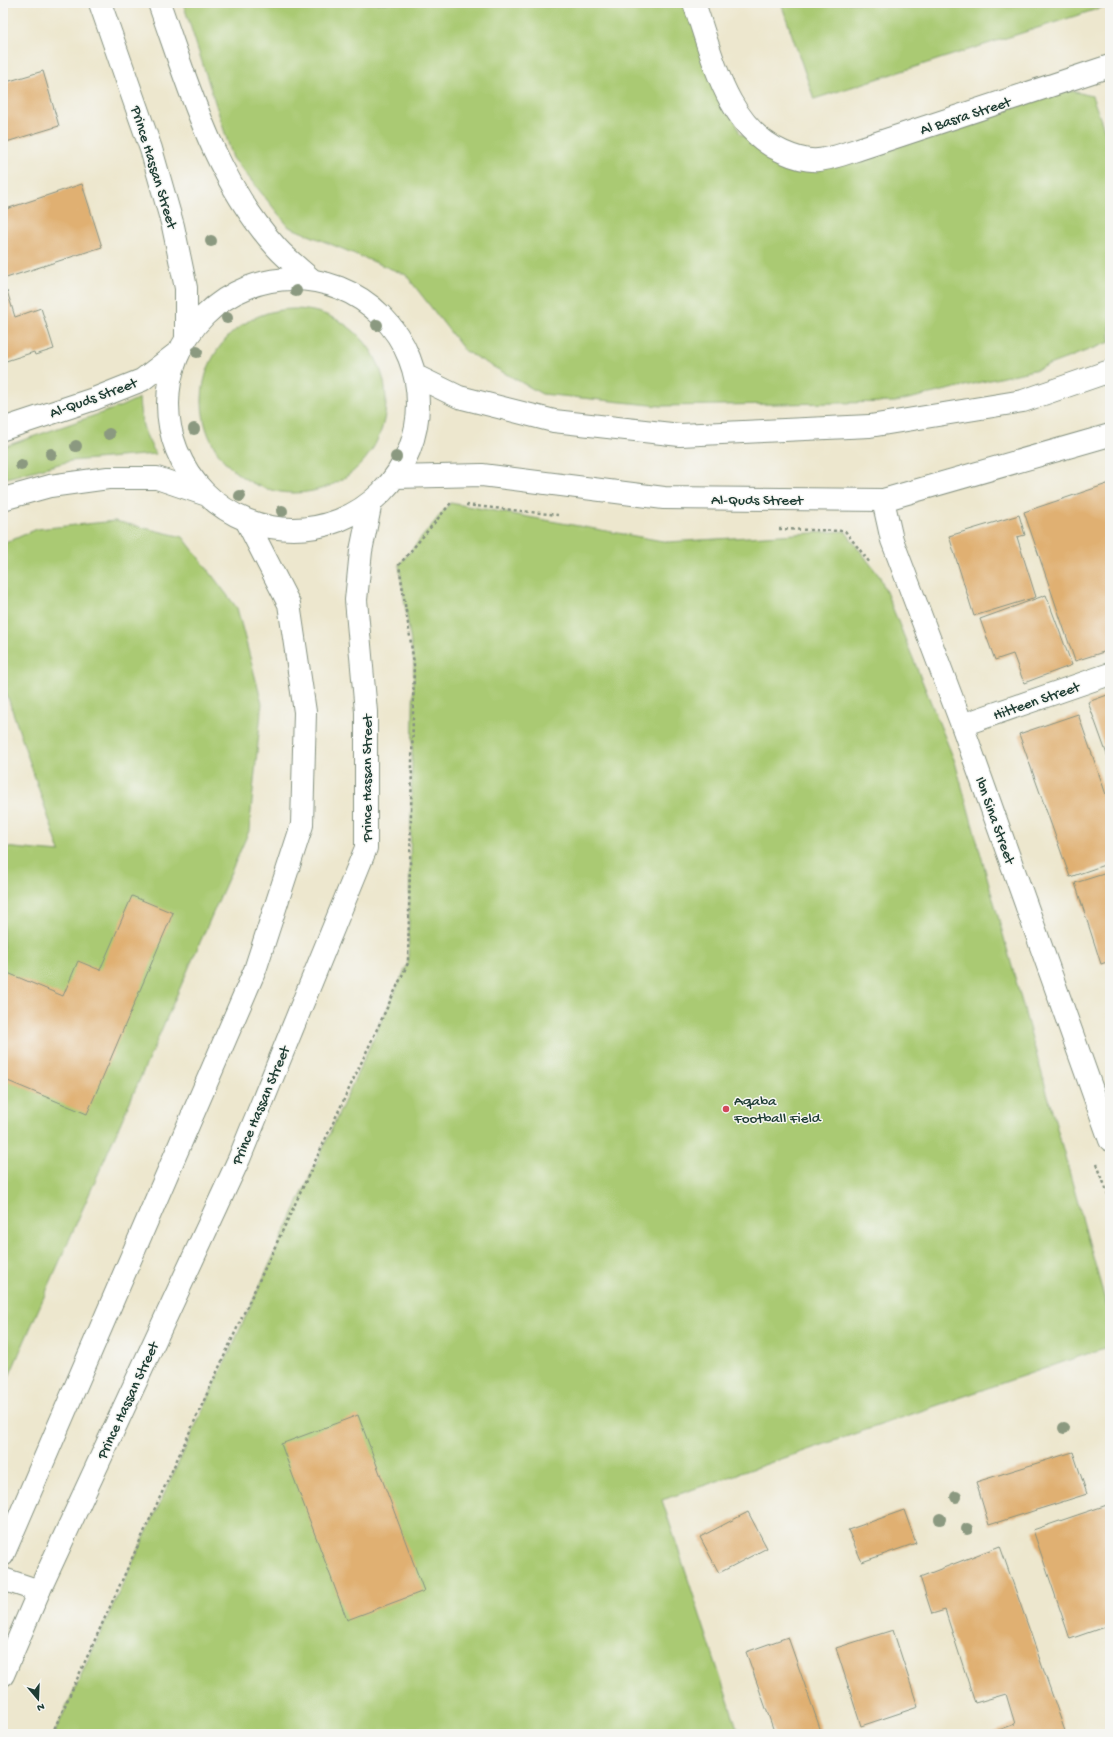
<svg xmlns="http://www.w3.org/2000/svg" width="1113" height="1737" font-family="'Gochi Hand',sans-serif">
  <rect width="100%" height="100%" fill="#f6f6f2"/>
  <filter id="ink" filterUnits="userSpaceOnUse"><feTurbulence type="fractalNoise" baseFrequency=".025" numOctaves="2"/><feDisplacementMap in="SourceGraphic" scale="8" xChannelSelector="R" yChannelSelector="G"/><feConvolveMatrix kernelMatrix="1 2 1 2 8 2 1 2 1" color-interpolation-filters="sRGB"/></filter>
  <filter id="wash" filterUnits="userSpaceOnUse"><feTurbulence type="fractalNoise" baseFrequency=".012" numOctaves="4" result="noise"/><feDisplacementMap in="SourceGraphic" scale="16" xChannelSelector="R" yChannelSelector="G"/><feGaussianBlur stdDeviation="0.9" result="paint"/><feColorMatrix in="noise" values="0 0 0 0 0 0 0 0 0 0 0 0 0 0 0 0 0 1.4 0 .05"/><feComposite in="paint" operator="in"/></filter>
  <g filter="url(#wash)">
    <rect width="100%" height="100%" fill="#ede7ce"/>
    <path fill="#aaca73" stroke="#648454" d="M183 3H694L740 134 817 169 1064 89 1092 96 1110 145V342L1038 369 895 402 661 406 542 394 465 351 406 275 289 227 233 158Z
      M781 3H1110V5L814 99Z
      M202 401a92 92 0 1 1 184 0a92 92 0 1 1-184 0Z
      M139 398C141 423 143 432 156 454L70 461 3 479V447L122 406Z
      M450 503 668 542 845 531 880 577 955 762 1110 1318V1346L662 1500 739 1734H54L408 963 414 663 399 565Z
      M115 521 183 537 237 608 262 703 249 831 3 1390V847L60 852 3 683V544L37 529Z"/>
    <g id="blocks">
      <path fill="#e0b072" d="M43 71 59 126 3 143V83Z
        M82 184 102 247 3 279V210Z
        M7 291 15 317 41 308 54 349 35 355 34 352 3 362V293Z
        M1110 483V650L1075 661 1024 512Z
        M1019 515 1025 535 1017 537 1036 597 974 616 949 536Z
        M1046 595 1072 665 1024 683 1013 654 995 660 980 619Z
        M1110 694V763L1088 702Z
        M1078 714 1110 806V863L1070 877 1019 734Z
        M1110 872V961L1101 964 1075 883Z
        M132 896 173 913 87 1114 3 1079V971L63 996 78 961 100 970Z
        M358 1415 424 1591 347 1620 281 1444Z
        M1073 1452 1087 1494 989 1525 976 1482Z
        M1107 1505 1110 1513V1625L1070 1639 1033 1530Z
        M904 1510 916 1543 862 1562 848 1530Z
        M748 1512 767 1548 719 1573 700 1537Z
        M1000 1546 1066 1734H988L1015 1724 1006 1694 975 1703 945 1610 932 1614 920 1577Z
        M893 1630 918 1707 861 1726 836 1648Z
        M788 1637 822 1734H775L746 1652Z"/>
    </g>
  </g>
  <g filter="url(#ink)">
    <use href="#blocks" fill-opacity="0" stroke="#869281" stroke-width="1"/>
    <g fill="none" stroke-linecap="round" stroke-linejoin="round">
      <g stroke="#869281" stroke-width="24">
        <path id="minor" d="M883 500 892 540 962 725 1110 1140
          M962 725 1110 674
          M3 1579 39 1591"/>
      </g>
      <g stroke="#869281" stroke-width="24">
        <path id="major" d="M100 3 151 149 173 226 186 288V336
          M159 3C190 90 214 178 277 248 287 259 300 269 311 279
          M694 3C713 57 726 127 783 152 794 157 806 161 818 160 831 159 847 153 859 149L1110 66
          M168 404a125 125 0 1 1 250 0a125 125 0 1 1-250 0Z
          M416 376 459 397 554 421 680 435 870 426 1023 401 1110 371
          M3 429 94 399 142 380 177 353
          M395 477 482 475 664 498 883 500 1110 435
          M3 499 50 486 108 478H157L204 494
          M3 1555 255 970 302 825 305 712 289 604 246 520
          M3 1675 39 1591 239 1159 366 848V712L356 600 361 551 371 502"/>
      </g>
      <path stroke="#869281" stroke-width="2.5" stroke-dasharray="3 3" stroke-linecap="butt" d="M466 505 558 515
        M779 529 845 531 870 563
        M1097 1164 1110 1200
        M52 1734 243 1315 408 963 414 663 399 565 451 503"/>
      <use href="#minor" stroke="#fff" stroke-width="22"/>
      <use href="#major" stroke="#fff" stroke-width="22"/>
    </g>
    <g fill="#8b9980">
      <circle cx="211" cy="241" r="6"/>
      <circle cx="296" cy="291" r="6"/>
      <circle cx="227" cy="318" r="6"/>
      <circle cx="377" cy="325" r="6"/>
      <circle cx="197" cy="352" r="6"/>
      <circle cx="194" cy="429" r="6"/>
      <circle cx="109" cy="434" r="6"/>
      <circle cx="76" cy="446" r="6"/>
      <circle cx="51" cy="454" r="6"/>
      <circle cx="396" cy="457" r="6"/>
      <circle cx="21" cy="465" r="6"/>
      <circle cx="240" cy="496" r="6"/>
      <circle cx="282" cy="511" r="6"/>
      <circle cx="1064" cy="1428" r="6"/>
      <circle cx="956" cy="1497" r="6"/>
      <circle cx="940" cy="1519" r="6"/>
      <circle cx="967" cy="1529" r="6"/>
    </g>
  </g>
  <circle fill="#d1495b" stroke="#f6f6f2" stroke-width="1.5" cx="726" cy="1109" r="4"/>
  <g text-anchor="middle" stroke-width="3" stroke-linejoin="round" paint-order="stroke">
    <g font-size="15" fill="#1f3d34" stroke="#f6f6f2">
      <text transform="translate(965 115) rotate(-18)" y="5">Al Basra Street</text>
      <text transform="translate(155 167) rotate(73)" y="5">Prince Hassan Street</text>
      <text transform="translate(93 397) rotate(-20)" y="5">Al-Quds Street</text>
      <text x="757" y="504">Al-Quds Street</text>
      <text transform="translate(1036 700) rotate(-19)" y="5">Hitteen Street</text>
      <text transform="translate(366 778) rotate(-90)" y="5">Prince Hassan Street</text>
      <text transform="translate(996 820) rotate(70)" y="5">Ibn Sina Street</text>
      <text transform="translate(260 1105) rotate(-67)" y="5">Prince Hassan Street</text>
      <text transform="translate(127 1400) rotate(-65)" y="5">Prince Hassan Street</text>
    </g>
    <g font-size="15" fill="#1f3d34" stroke="#f6f6f2" text-anchor="start">
      <text x="734" y="1105">Aqaba<tspan x="734" dy="17">Football Field</tspan></text>
    </g>
  </g>
  <rect width="1113" height="1737" fill="none" stroke="#f6f6f2" stroke-width="16"/>
  <g transform="translate(38 1699) rotate(161)" stroke="#f6f6f2" stroke-width="3" paint-order="stroke">
  <path d="M0-3L7 15L0 10L-7 15Z" fill="#1f3d34"/>
  <text y="-6" font-size="11" font-weight="bold" text-anchor="middle" fill="#1f3d34">N</text>
  </g>
</svg>
